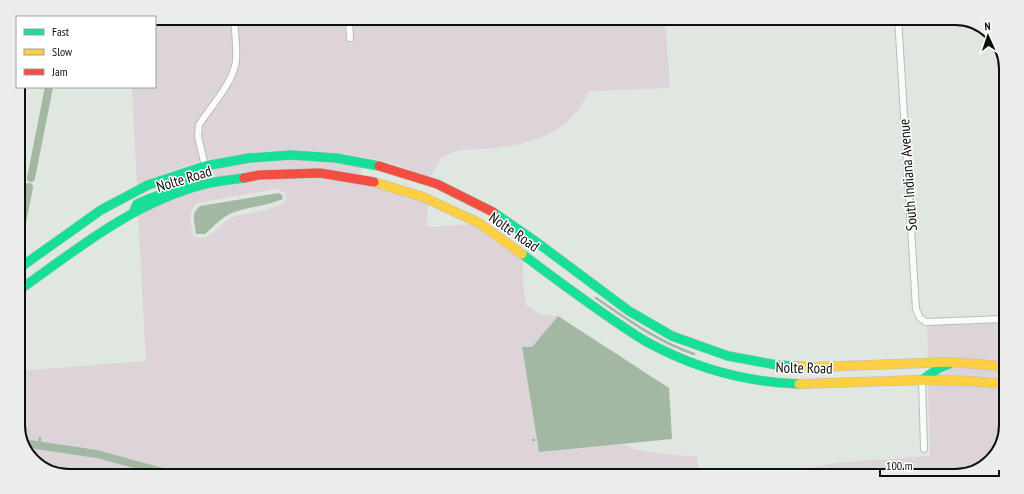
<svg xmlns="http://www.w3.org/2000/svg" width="1024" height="494" font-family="'PT Sans Narrow',sans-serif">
  <rect width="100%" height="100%" fill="#e0e6e0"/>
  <path fill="#ddd4da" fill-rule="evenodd" d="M155 18H665L670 88 590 91 578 110 564 125 545 136 516 145 485 149 460 150 442 157 430 177C416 172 401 166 387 162 308 142 209 148 137 186L132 87H155Z
    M291 160 335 162 362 167 361 175 320 169 258 170 198 182 206 174 208 170 250 162Z
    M320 178 380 187 422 202 428 204 427 227 471 224 477 227 523 260V281L526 305 539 314 558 316 532 347 522 348 539 451 623 444C636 453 680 456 697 456L699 476H69L47 471 27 453 18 428V371L146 361 138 215C175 195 217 185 258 180 278 177 300 178 320 178ZM278 189 285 193 286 199C280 210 245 213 233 217 220 222 209 244 194 236 190 224 187 211 198 203Z
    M1003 319 1002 361 957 358 956 357 928 358 927 321Z
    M955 367 1002 370V379L935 376Z
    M928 385 972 386 1002 389 1001 447 983 467 955 476H800L793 471 835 463 930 456Z"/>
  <path fill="#a3b8a3" d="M279 193 282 195 283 199C266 206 248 207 232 213 222 217 213 227 205 234H196C195 222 190 214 200 206Z
    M558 316 669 388 672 439 539 452 522 347H532Z"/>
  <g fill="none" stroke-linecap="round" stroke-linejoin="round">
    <path stroke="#a3b8a3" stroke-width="2.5" d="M596 298C627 319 658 342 694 354
      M533 440H534
      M39 445 40 438"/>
    <path stroke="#a3b8a3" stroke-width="8" d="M31 178 49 87
      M18 243 29 187
      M29 444 97 454 177 476
      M297 476 307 473 342 476"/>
    <g stroke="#b8beb8" stroke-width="8">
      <path id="street" d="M349 18 350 38
        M898 18 916 309 920 318 926 322 1003 319
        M205 166 198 136 199 125C211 106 233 83 236 61 237 47 235 32 234 18
        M922 380 924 449"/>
    </g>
    <g stroke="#b8beb8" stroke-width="10">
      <path id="fast" d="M493 212 535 241 629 311 672 336 728 356 777 365 796 366
        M133 213 137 204C160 192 191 190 205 166
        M522 254C554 278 586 302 619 324 628 330 638 337 647 342 694 368 746 382 799 384
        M18 269 101 210 148 185 205 166 249 158 291 155 336 158 379 166
        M18 291C76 250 131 204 202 185 215 181 230 180 244 178
        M922 380 939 368 949 364"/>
    </g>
    <g stroke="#b8beb8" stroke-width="10">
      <path id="slow" d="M374 182 423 197 479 223 522 254
        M796 366 815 367 950 362 1002 366
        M799 384 922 380 972 381 1002 384"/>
    </g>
    <g stroke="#b8beb8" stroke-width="10">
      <path id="jam" d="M379 166 437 184 493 212
        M244 178 259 175 320 173 374 182"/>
    </g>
    <use href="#street" stroke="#fafbfa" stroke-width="6"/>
    <use href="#fast" stroke="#16e098" stroke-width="9"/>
    <use href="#slow" stroke="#ffcf43" stroke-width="9"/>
    <use href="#jam" stroke="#f24e42" stroke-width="9"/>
  </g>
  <g text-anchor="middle" stroke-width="3" stroke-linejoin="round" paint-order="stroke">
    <g font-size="15" fill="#0c100c" stroke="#fff">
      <text transform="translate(908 175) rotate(-94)" y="5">South Indiana Avenue</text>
      <text transform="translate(184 179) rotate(-17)" y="5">Nolte Road</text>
      <text transform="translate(514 232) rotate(35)" y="5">Nolte Road</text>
      <text transform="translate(804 368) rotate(1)" y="5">Nolte Road</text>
    </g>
  </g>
  <path d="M0 0H1024V494H0ZM69 25H955A44 44 0 0 1 999 69V425A44 44 0 0 1 955 469H69A44 44 0 0 1 25 425V69A44 44 0 0 1 69 25Z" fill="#ececec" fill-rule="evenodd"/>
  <path fill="none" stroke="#0c100c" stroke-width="2" d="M69 25H955A44 44 0 0 1 999 69V425A44 44 0 0 1 955 469H69A44 44 0 0 1 25 425V69A44 44 0 0 1 69 25Z"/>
  <rect x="16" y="16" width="140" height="72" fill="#ffffff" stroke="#9e9f9e"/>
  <rect x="24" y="29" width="20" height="6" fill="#16e098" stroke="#9e9f9e"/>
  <text x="52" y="36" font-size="12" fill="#0c100c">Fast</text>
  <rect x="24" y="49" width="20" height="6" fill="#ffcf43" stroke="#9e9f9e"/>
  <text x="52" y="56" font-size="12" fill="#0c100c">Slow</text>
  <rect x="24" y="69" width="20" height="6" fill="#f24e42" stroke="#9e9f9e"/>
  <text x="52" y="76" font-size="12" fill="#0c100c">Jam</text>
  <g transform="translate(988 36) rotate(357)" stroke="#ffffff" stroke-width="3" paint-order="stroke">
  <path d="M0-3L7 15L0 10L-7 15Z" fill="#0c100c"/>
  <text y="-6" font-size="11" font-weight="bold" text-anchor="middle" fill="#0c100c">N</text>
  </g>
  <path d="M880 470v6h119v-6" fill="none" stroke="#0c100c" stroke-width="2"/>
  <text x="886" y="470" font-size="12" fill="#0c100c" stroke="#ffffff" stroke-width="3" paint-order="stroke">100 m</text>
</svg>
